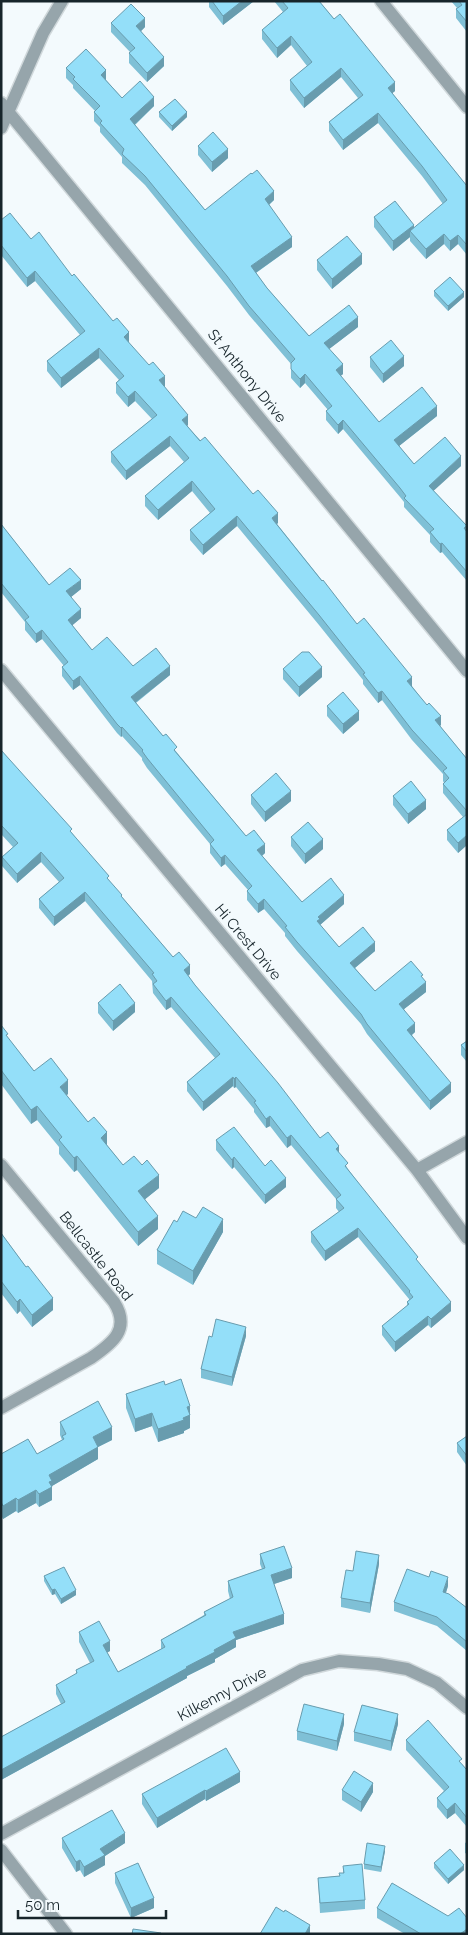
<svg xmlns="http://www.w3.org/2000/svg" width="468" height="1935" font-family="Raleway,sans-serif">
  <rect width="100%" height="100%" fill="#f3fafd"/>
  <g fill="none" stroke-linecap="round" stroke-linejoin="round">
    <g stroke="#d0d8db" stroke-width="15">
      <path id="minor" d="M381 1 467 107
        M1 103 467 671
        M1 128 43 33 62 1
        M1 670 417 1170 467 1238
        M1 1165 114 1302C131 1329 113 1343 91 1358L1 1408
        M417 1170 467 1142
        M1 1834 302 1670 339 1661 378 1664 407 1669 437 1683 467 1708
        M1 1850 66 1934"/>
    </g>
    <use href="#minor" stroke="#96a5ab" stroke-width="12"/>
  </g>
  <path fill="#7fc0d6" d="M209 1H254L223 25 209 7Z
    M274 1H319L395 91 392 93 467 186V255L458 244 450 251 444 244 426 259 410 241V237L393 251 374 227V217L414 228 443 204 422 176 378 123 343 150 329 131V122L358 98 341 77 304 108 290 90V80L307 66 291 45 277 58 262 39V30L283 12Z
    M451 1H467V32L456 18V9L457 8Z
    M111 23 145 27 141 31 164 66 147 82 129 63V53L130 52 111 32Z
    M66 68 106 80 122 98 154 106 135 125 205 210 274 200 269 205 292 247 256 273 267 288 309 336 358 327 329 349 343 374 340 376 379 422 437 416 399 446 414 464 461 466 433 490 467 526V581L442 552 440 553 430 542V535L404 507V502L400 497 343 429 338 434 326 420V411L328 410 305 383 300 388 291 378V364L249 315 227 286 145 185 122 163V157L100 132V127L94 121V112L95 111 73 88V85L66 78Z
    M159 112 187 117 172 131 159 117Z
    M198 146 228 158 212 172 198 155Z
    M1 220 31 239 72 276 129 342V343L165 386H164L188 425 187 426 278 523 277 524 357 624 412 686 441 725 440 726 467 759V845L458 853 447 840V830L463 817 443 793V784L444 783 443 781V774L412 740 382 700 378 703 363 684V680L319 625 237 526 203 555 190 540V530L210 513 192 491 158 520 145 506V496L184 462 170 446 126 480 111 462V452L152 419 135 401 128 407 116 393V383L119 380 99 358 61 388 47 371V361L80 335 35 281 27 287 1 255Z
    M317 260 362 264 332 289 317 270Z
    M434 291 464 297 448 311 434 296Z
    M370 357 404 366 383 383 370 367Z
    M1 524 49 585 81 589 71 597 81 618 72 625 92 650 133 666 170 675 136 703 246 836 265 853 262 856 302 902 344 904 320 925 339 947 375 951 355 968 375 991 423 979 426 992 404 1009 415 1032 412 1035 451 1092 430 1110 367 1034 361 1024 297 951 285 936V933L264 909 258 913 247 900V891L248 890 225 864 221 867 210 853V844L147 768 142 760V758L122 736 121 737 117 733 80 685 73 690 62 676V667L64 666 42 639 36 643 25 630V622L1 592Z
    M283 669 322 677 299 697 283 679Z
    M327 706 359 720 343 734 327 716Z
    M1 750 72 833 122 897 173 957 190 974 188 976 195 985 320 1138 339 1153 348 1169 418 1262 451 1311 431 1328 428 1325 395 1352 382 1335V1326L407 1306V1302L409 1300V1299L358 1237 325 1261 311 1242V1232L339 1212 336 1208V1199L291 1145 287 1148 270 1126 266 1128 254 1112V1109L236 1087 234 1088 233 1086 203 1111 187 1091V1082L215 1058 171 1007 166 1010 153 993 152 981 85 901 54 926 39 908V899L59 882 41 862 17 883 2 866V857L13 847 1 834Z
    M251 795 291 801 265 822 251 804Z
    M393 796 426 809 408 824 393 805Z
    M291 837 323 849 305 864 291 846Z
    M98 1003 135 1012 113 1031 98 1013Z
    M1 1025 8 1038 34 1071 68 1094 66 1095 123 1165 159 1188 145 1199 158 1229 138 1246 77 1170 74 1172 59 1154V1147L37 1120 31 1124 1 1084Z
    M467 1041V1062L461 1055V1045Z
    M216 1140 265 1166 286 1187 265 1204 234 1167 232 1169 216 1150Z
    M196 1218 223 1232 193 1285 157 1264V1250L177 1222Z
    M1 1233 26 1267 53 1310 32 1327 20 1311 17 1314 1 1293Z
    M246 1336 232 1386 201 1378V1369L212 1337Z
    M165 1385 190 1419V1428L184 1431V1433L158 1442 152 1426 135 1432 126 1408V1394Z
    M60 1422 112 1440 98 1447V1459L52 1486V1500L39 1507 36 1503 18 1513 16 1511 3 1519 1 1515V1454H37L62 1440 60 1435Z
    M467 1436V1466L457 1452V1443Z
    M260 1554 292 1578 274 1584 284 1624 236 1640V1647L215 1659V1662L187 1676V1678L1 1780V1737L61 1704 56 1694V1685L76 1674V1670L90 1663 79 1642V1632L110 1651 107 1652 118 1672 161 1649V1640L204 1615V1612L230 1599 228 1591V1581L262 1569 260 1564Z
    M379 1564 370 1613 341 1607V1598L353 1571Z
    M44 1576 76 1595 61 1604 55 1594 52 1595 44 1581Z
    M448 1586 446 1593 467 1608V1651L437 1626 394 1611V1602Z
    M344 1724 337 1751 297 1740V1731Z
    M398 1724 391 1751 354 1741V1732Z
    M406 1740 462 1764 467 1770V1827L455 1813 447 1819 437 1807V1798L444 1791 406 1750Z
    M240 1782 206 1801 205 1799 157 1828 142 1804V1794Z
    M342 1790 373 1792 361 1812 342 1800Z
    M62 1838 125 1843 105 1856V1865L84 1877 80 1870 76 1872 62 1848Z
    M467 1842V1854L465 1853V1843Z
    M385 1851 381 1872 364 1869V1864Z
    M434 1863 464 1870 448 1884 434 1868Z
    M343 1866 365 1900V1909L320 1913 318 1878 339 1876 343 1873Z
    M115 1873 154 1908 131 1918 115 1883Z
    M377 1908 448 1916 467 1934H405L377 1918Z"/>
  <path fill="#689cae" d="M242 1H254L223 25V16Z
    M145 18V27L136 36V26Z
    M291 36V45L277 58V48Z
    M164 57V66L147 82V73Z
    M341 68V77L304 108V98Z
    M106 70V80L101 84V75Z
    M395 82V91L388 97V88Z
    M154 97V106L130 129V119Z
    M187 112V117L172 131V126Z
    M378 113V123L343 150V140Z
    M228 149V158L212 172V162Z
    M274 191V200L265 208V199Z
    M414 225V234L410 231V237L393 251V241Z
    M444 234V244L426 259V249Z
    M458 235V244L450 251V241Z
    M292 237V247L251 276V266Z
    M362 254V264L332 289V279Z
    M35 271V281L27 287V278Z
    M464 292V297L448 311V306Z
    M358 317V327L324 353V343Z
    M129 332V342L124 347V337Z
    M99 348V358L61 388V378Z
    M404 356V366L383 383V374Z
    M343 364V374L336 380V370Z
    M305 374V383L300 388V379Z
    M165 376V386L159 390V380Z
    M135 391V401L128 407V397Z
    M437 406V416L394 450V440Z
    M188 415V425L182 430V420Z
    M343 420V429L338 434V425Z
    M170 436V446L126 480V471Z
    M461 456V466L429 495V486Z
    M192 481V491L158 520V510Z
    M278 513V523L272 527V518Z
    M237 516V526L203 555V545Z
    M442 543V552L440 553V544Z
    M81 580V589L66 601V591Z
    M81 609V618L68 629V620Z
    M42 630V639L36 643V634Z
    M170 666V675L131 706V697Z
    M322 667V677L299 697V687Z
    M80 676V685L73 690V681Z
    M412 677V687L407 681Z
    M382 691V700L378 703V693Z
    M359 711V720L343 734V724Z
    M441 716V725L435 730V720Z
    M122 727V736L121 737V728Z
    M291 791V801L265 822V812Z
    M426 800V809L408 824V814Z
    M467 835V845L458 853V843Z
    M323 839V849L305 864V854Z
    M265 844V853L257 860V850Z
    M41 852V862L17 883V874Z
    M225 855V864L221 867V858Z
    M85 892V901L54 926V917Z
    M344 895V904L320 925 317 931 318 917Z
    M264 899V909L258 913V904Z
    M375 942V951L350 972V963Z
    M190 965V974L184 979V970Z
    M426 982V992L399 1013V1004Z
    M171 997V1007L166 1010V1001Z
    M135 1003V1012L113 1031V1021Z
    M415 1023V1032L407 1039V1030Z
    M233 1077V1086L203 1111V1102Z
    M236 1077V1087L234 1088V1079Z
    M68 1080V1094L60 1101V1087Z
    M451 1083V1092L430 1110V1101Z
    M37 1106V1120L31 1124V1110Z
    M270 1116V1126L266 1128V1119Z
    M107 1132V1146L101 1138Z
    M291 1135V1145L287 1148V1138Z
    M339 1146V1155L336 1149Z
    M77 1156V1170L74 1172V1158Z
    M234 1157V1167L232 1169V1160Z
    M159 1175V1188L138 1205V1191Z
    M286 1178V1187L265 1204V1195Z
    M158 1216V1229L138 1246V1232Z
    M223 1219V1232L193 1285V1271Z
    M358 1228V1237L325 1261V1251Z
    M53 1298V1310L32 1327V1315Z
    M20 1299V1311L17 1314V1302Z
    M451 1302V1311L431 1328V1319Z
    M428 1316V1325L395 1352V1342Z
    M246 1327V1336L232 1386V1377Z
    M190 1406V1428L184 1431V1433L158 1442V1429L183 1418 187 1407Z
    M152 1413V1426L135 1432V1419Z
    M112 1427V1440L98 1447V1459L52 1486V1500L39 1507V1494L49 1475 93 1437Z
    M36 1490V1503L18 1513V1500Z
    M16 1498V1511L3 1519V1506Z
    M379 1555V1564L370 1613V1603Z
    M292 1568V1578L271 1585V1575Z
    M448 1577V1586L443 1601V1592Z
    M55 1589V1594L52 1595V1590Z
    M76 1590V1595L61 1604V1599Z
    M284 1614V1624L236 1640V1647L215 1659V1662L187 1676V1678L1 1780V1770L186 1667 214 1650 233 1632Z
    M110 1641V1651L103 1655V1645Z
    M344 1714V1724L337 1751V1741Z
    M398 1714V1724L391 1751V1741Z
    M240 1772V1782L206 1801V1791Z
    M373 1783V1792L361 1812V1802Z
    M205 1790V1799L157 1828V1818Z
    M455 1803V1813L447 1819V1810Z
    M125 1833V1843L105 1856V1865L84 1877V1867L100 1849Z
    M385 1846V1851L381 1872V1867Z
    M80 1860V1870L76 1872V1862Z
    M464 1865V1870L448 1884V1879Z
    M154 1898V1908L131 1918V1908Z
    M310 1925V1934H305Z
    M467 1929V1934H460Z"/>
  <path fill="#94dff9" stroke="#689cae" d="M212 1H242L223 16Z
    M282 1H319L334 19 340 14 395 82 388 88 467 186V245L458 235 450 241 444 234 426 249 410 231 447 200 422 166 378 113 343 140 329 122 363 95 341 68 304 98 290 80 312 62 291 36 277 48 262 30 288 8Z
    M459 1H467V22L456 9 462 5Z
    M131 4 145 18 136 26 164 57 147 73 129 53 135 48 111 23Z
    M86 49 106 70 101 75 122 98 140 81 154 97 130 119 205 210 251 173 252 174 257 170 274 191 265 199 292 237 251 266 267 288 309 336 349 305 358 317 324 343 343 364 336 370 379 422 422 387 437 406 394 440 414 464 445 437 461 456 429 486 467 526 464 528 467 532V572L442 543 440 544 430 532 434 529 404 498 406 496 400 488 343 420 338 425 326 411 332 406 305 374 300 379 291 369V363L295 359 249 306 227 276 145 176 122 154 124 149 100 123 102 121 94 112 100 106 73 79 75 77 66 68Z
    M175 99 187 112 172 126 159 112Z
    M213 132 228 149 212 162 198 146Z
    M395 201 414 225 393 241 374 217Z
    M10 213 31 239 39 232 72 276 74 274 113 321 117 318 129 332 124 337 149 365 153 362 165 376 159 380 188 415 182 420 200 441 205 437 253 494 258 490 278 513 272 518 274 521 322 581 323 580 357 624 364 618 412 677 407 681 427 705 429 703 441 716 435 720 467 759V811L443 784 449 778 443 771 447 768 412 730 382 691 378 693 363 674 365 673 319 615 237 516 203 545 190 530 215 509 192 481 158 510 145 496 189 458 170 436 126 471 111 452 157 415 135 391 128 397 116 383 124 376 99 348 61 378 47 361 85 331 35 271 27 278 1 245V220Z
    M347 236 362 254 332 279 317 260Z
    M450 277 464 292 448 306 434 291Z
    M391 340 404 356 383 374 370 357Z
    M1 524 49 585 70 568 81 580 66 591 81 609 68 620 92 650 107 637 133 666 156 648 170 666 131 697 163 736 166 734 177 747 174 750 246 836 254 830 265 844 257 850 302 902 331 878 333 881 344 895 318 917 320 919 317 921 339 947 363 927 375 942 350 963 375 991 411 961 423 975 421 976 426 982 399 1004 415 1023 407 1030 451 1083 430 1101 367 1024 361 1014 297 942 285 927 287 926 264 899 258 904 247 891 252 886 225 855 221 858 210 844 214 840 147 758 142 751 143 750 122 727 121 728 117 724 80 676 73 681 62 667 68 662 42 630 36 634 25 620 29 617 1 583Z
    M302 652H309L322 667 299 687 283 669Z
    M343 692 359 711 343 724 327 706Z
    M1 750 72 829 70 831 109 876 107 878 122 895 121 896 173 957 179 952 190 965 184 970 195 985 278 1083 320 1138 328 1132 339 1146 336 1149 348 1163 345 1166 418 1257 416 1259 451 1302 431 1319 428 1316 395 1342 382 1326 409 1304 407 1302 413 1297 409 1292 410 1291 358 1228 325 1251 311 1232 344 1208 336 1199 341 1195 291 1135 287 1138 270 1116 266 1119 254 1102 256 1101 236 1077 234 1079 233 1077 203 1102 187 1082 220 1054 171 997 166 1001 153 984 157 981 152 974 154 973 85 892 54 917 39 899 64 878 41 852 17 874 2 857 18 843 1 825Z
    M276 773 291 791 265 812 251 795Z
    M411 781 426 800 408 814 393 796Z
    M467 814V835L458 843 447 830Z
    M308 822 323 839 305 854 291 837Z
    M120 984 135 1003 113 1021 98 1003Z
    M1 1025 8 1034 6 1035 34 1071 51 1058 68 1080 60 1087 88 1122 94 1117 107 1132 101 1138 123 1165 134 1156 142 1165 147 1160 159 1175 138 1191 158 1216 138 1232 77 1156 74 1158 59 1140 62 1137 37 1106 31 1110 1 1070Z
    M467 1041V1052L461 1045Z
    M234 1127 265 1166 271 1160 286 1178 265 1195 234 1157 232 1160 216 1140Z
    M203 1207 223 1219 193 1271 157 1250 174 1220 177 1222 183 1211 196 1218Z
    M1 1233 26 1267 28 1266 53 1298 32 1315 20 1299 17 1302 1 1281Z
    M216 1319 246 1327 232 1377 201 1369 209 1336 212 1337Z
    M181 1379 190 1406 187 1407 190 1415 183 1418 184 1420 158 1429 152 1413 135 1419 126 1394 164 1381 165 1385Z
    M98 1401 112 1427 93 1437 98 1447 49 1475 52 1481 49 1482 52 1487 39 1494 36 1490 18 1500 16 1498 3 1506 1 1502V1454L28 1439 37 1454 64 1439 62 1436 66 1434 60 1422Z
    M467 1436V1456L457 1443Z
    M284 1546 292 1568 271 1575 284 1614 233 1632 236 1638 214 1650 215 1652 186 1667 187 1668 1 1770V1737L65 1702 56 1685 77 1673 76 1670 94 1661 79 1632 99 1621 110 1641 103 1645 118 1672 165 1647 161 1640 206 1615 204 1612 233 1597 228 1581 265 1568 260 1554Z
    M356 1551 379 1555 370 1603 341 1598 346 1570 353 1571Z
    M64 1567 76 1590 61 1599 55 1589 52 1590 44 1576Z
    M407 1569 429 1577 431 1571 448 1577 443 1592 449 1594 467 1608V1642L437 1617 394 1602Z
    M304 1704 344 1714 337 1741 297 1731Z
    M362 1705 398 1714 391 1741 354 1732Z
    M428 1720 462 1759 459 1761 467 1770V1818L455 1803 447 1810 437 1798 449 1787 406 1740Z
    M226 1748 240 1772 206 1791 205 1790 157 1818 142 1794Z
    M354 1771 373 1783 361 1802 342 1790Z
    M112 1810 125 1833 100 1849 105 1855 84 1867 80 1860 76 1862 62 1838Z
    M367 1843 385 1846 381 1867 364 1864Z
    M450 1849 464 1865 448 1879 434 1863Z
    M138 1863 154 1898 131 1908 115 1873Z
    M362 1864 365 1900 320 1903 318 1878 340 1876 339 1873H344L343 1866Z
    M392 1883 448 1916 459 1908 467 1918V1929L460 1934H421L377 1908Z
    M276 1907 284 1912 285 1910 310 1925 305 1934H260Z
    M133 1929 161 1933V1934H132Z"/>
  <g text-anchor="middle" stroke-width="4" stroke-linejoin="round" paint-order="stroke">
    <g font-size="15" fill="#17252b" stroke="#f3fafd">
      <text transform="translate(247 376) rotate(51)" y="5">St Anthony Drive</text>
      <text transform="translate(248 942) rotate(50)" y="5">Hi Crest Drive</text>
      <text transform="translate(96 1256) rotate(52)" y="5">Bellcastle Road</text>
      <text transform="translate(222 1694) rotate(-28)" y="5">Kilkenny Drive</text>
    </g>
  </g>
  <rect width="468" height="1935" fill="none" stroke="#17252b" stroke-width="5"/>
  <path d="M18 1910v8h148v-8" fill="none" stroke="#17252b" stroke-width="2.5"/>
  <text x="25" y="1910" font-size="15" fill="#17252b" stroke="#f3fafd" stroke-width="4" paint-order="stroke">50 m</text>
</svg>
